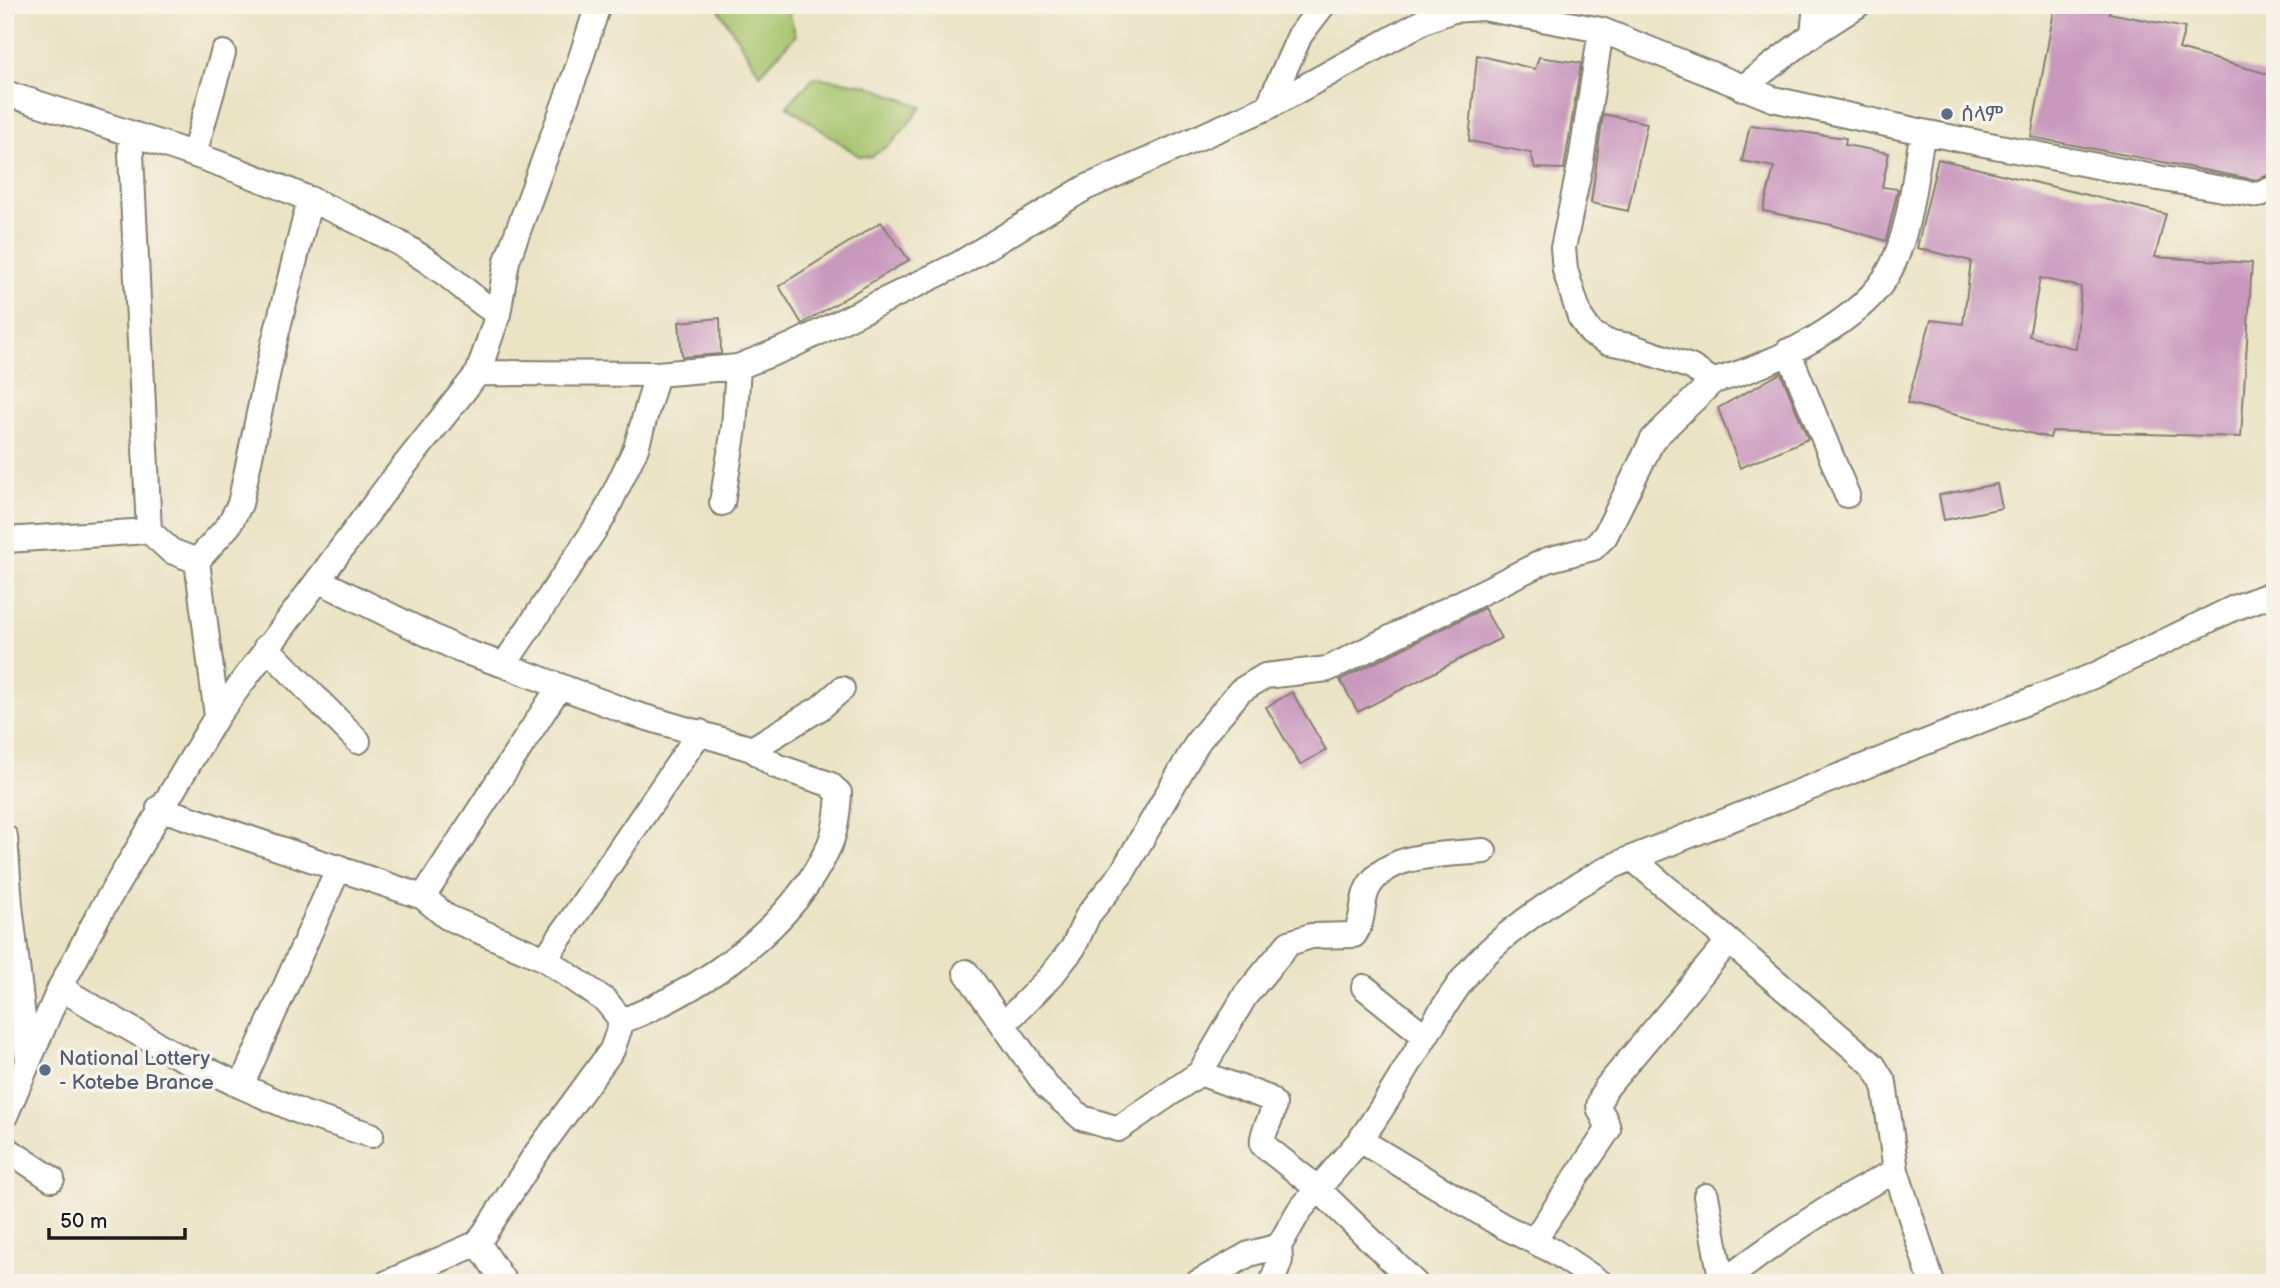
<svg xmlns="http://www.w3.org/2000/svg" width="2280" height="1288" font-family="'Balsamiq Sans','Noto Sans Ethiopic',sans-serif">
  <rect width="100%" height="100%" fill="#f7f3e8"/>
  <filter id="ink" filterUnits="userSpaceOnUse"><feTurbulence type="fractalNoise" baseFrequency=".0143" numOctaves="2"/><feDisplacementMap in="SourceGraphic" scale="14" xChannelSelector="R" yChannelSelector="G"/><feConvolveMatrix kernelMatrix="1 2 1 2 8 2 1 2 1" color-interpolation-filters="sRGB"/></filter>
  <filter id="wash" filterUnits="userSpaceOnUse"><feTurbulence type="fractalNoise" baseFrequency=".00686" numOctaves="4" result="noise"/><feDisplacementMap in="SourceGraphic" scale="28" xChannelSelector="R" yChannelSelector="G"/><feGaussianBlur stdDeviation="1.57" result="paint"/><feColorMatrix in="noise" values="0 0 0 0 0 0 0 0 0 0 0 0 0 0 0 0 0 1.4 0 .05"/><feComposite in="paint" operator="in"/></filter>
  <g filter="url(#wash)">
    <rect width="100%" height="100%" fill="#eae3c4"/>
    <path fill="#a6c46c" stroke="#617044" stroke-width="2" d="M716 5H786L796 35 760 74Z
      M814 77 867 85 922 107 893 142 871 157 859 156 787 106Z"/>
    <g id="blocks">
      <path fill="#c998bd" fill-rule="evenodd" d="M2055 5H2111L2109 13 2185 28 2179 49 2275 76 2274 173 2256 180 2031 137Z
        M1477 55 1535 69 1539 57 1581 63 1564 169 1535 168 1531 153 1469 141Z
        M1603 114 1647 123 1628 211 1591 203Z
        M1750 125 1846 138 1845 145 1889 153 1882 187 1898 189 1886 241 1832 225 1763 211 1774 167 1742 161Z
        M1938 159 2166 214 2155 257 2252 263 2241 437 2052 431 2050 438 1907 403 1931 320 1963 324 1971 261 1917 248ZM2040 278 2081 287 2076 349 2029 336Z
        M881 222 909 260 802 324 779 286Z
        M720 318 721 354 682 357 679 322Z
        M1781 373 1808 439 1740 468 1718 408Z
        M1997 484 2002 508 1944 520 1939 495Z
        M1484 608 1501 638 1358 712 1340 680Z
        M1292 692 1326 750 1300 765 1266 707Z"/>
    </g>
  </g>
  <g filter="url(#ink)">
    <use href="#blocks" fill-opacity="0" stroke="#838070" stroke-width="2"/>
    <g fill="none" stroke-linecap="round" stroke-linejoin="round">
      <g stroke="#838070" stroke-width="28">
        <path id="minor" d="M1601 30 1581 161 1563 248 1565 270 1580 317 1591 333 1607 342 1630 346 1691 367 1713 381C1768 368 1865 321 1891 268 1911 228 1914 175 1923 132
          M1813 34 1816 5
          M1742 88 1813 34 1858 5
          M5 93C132 134 261 171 380 233 401 243 424 258 443 272 462 286 477 302 498 314
          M1268 107 1300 35 1323 5
          M194 154 223 53
          M1788 351 1847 495
          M478 373 498 314 507 261 577 70 598 5
          M722 503 734 428 738 367
          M149 531 171 551 197 561 217 716
          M5 540 149 531 130 133
          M197 561 229 525 240 504 273 347 310 199
          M318 580 460 650 504 665 603 517 636 448 657 374
          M266 647 358 741
          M504 665 631 713 752 749 776 766 829 784 839 793C838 810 836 831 829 846 792 928 704 989 622 1021
          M752 749 820 708 842 689
          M159 808 423 897 447 917 545 959 700 732
          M5 837 10 905H5
          M1632 858 2093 676 2234 608 2275 593
          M423 897 560 686
          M10 905 28 1061
          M966 972 1047 1087 1082 1118 1118 1129 1200 1073 1245 996 1289 943 1311 936 1354 935C1365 920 1360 904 1368 888 1388 851 1448 855 1484 851
          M1364 987 1425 1036
          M60 988 176 1055 241 1086 339 867
          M1004 1024 1051 976 1073 948 1088 915 1122 873 1199 740 1240 691 1265 676 1328 669 1547 560 1593 548 1605 536 1653 439 1713 381
          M1200 1073 1268 1098 1274 1104C1273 1119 1261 1131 1263 1145L1317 1188 1415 1283
          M241 1086 305 1114 371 1135
          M5 1116 60 988 98 916 217 716 388 486 478 373 657 374 738 367 791 346 959 264 1085 188 1268 107 1424 21 1453 10 1483 8 1601 30 1773 99 1923 132 2158 178 2258 195 2275 188
          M5 1148 52 1179
          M1706 1196 1722 1283
          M1534 1240 1608 1130C1605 1108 1591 1115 1606 1088L1728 942
          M478 1243 505 1283
          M387 1283 478 1243 536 1154 612 1050 622 1021 606 1001 545 959
          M1197 1283 1249 1254 1279 1246 1299 1211 1360 1140
          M1272 1283 1280 1260 1279 1246
          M1601 1283 1555 1252 1501 1225 1360 1140C1398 1089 1425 1030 1464 978 1497 934 1581 878 1632 858L1873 1065 1884 1083 1896 1171 1932 1283
          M1722 1283C1777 1240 1833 1202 1896 1171"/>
      </g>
      <use href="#minor" stroke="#fff" stroke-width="24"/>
    </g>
  </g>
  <g fill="#5c6f8a" stroke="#f7f3e8" stroke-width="2.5">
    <circle cx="1947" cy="114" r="7"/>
    <circle cx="45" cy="1070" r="7"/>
  </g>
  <g text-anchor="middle" stroke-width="7" stroke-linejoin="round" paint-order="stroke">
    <g font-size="21" fill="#4e5e75" stroke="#f7f3e8" text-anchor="start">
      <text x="1961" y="121">ሰላም</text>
      <text x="59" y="1065">National Lottery<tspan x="59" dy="24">- Kotebe Brance</tspan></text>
    </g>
  </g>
  <rect width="2280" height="1288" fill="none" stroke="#f7f3e8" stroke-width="28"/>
  <path d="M49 1228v10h136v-10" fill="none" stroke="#1c1c1c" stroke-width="3.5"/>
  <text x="60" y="1228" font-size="21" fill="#1c1c1c" stroke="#f7f3e8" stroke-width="5" paint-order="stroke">50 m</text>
</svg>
